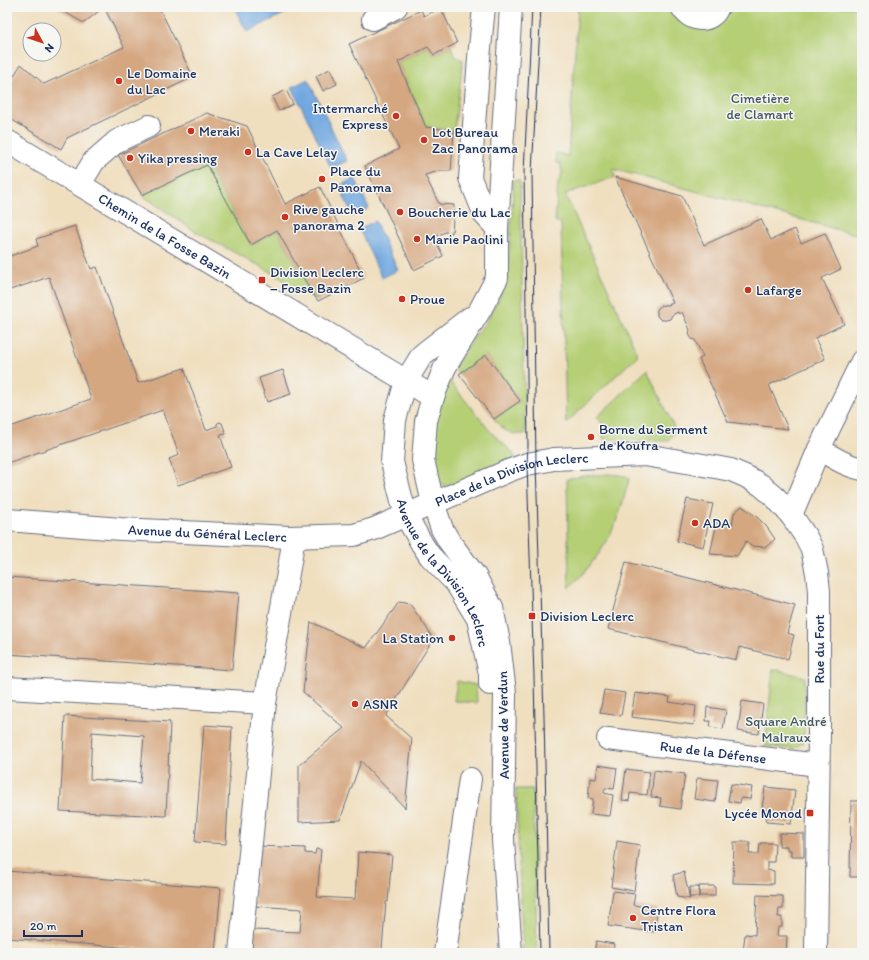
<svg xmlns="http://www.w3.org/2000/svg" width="869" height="960" font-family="Itim,sans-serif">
  <rect width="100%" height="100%" fill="#f6f6f2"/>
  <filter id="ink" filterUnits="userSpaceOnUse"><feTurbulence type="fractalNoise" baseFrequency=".025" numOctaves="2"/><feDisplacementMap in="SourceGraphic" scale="8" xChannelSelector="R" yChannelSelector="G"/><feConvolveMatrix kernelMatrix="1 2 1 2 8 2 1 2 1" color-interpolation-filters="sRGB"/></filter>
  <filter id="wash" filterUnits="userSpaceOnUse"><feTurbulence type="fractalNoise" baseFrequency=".012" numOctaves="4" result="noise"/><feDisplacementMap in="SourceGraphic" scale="16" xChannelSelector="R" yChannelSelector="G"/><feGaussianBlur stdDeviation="0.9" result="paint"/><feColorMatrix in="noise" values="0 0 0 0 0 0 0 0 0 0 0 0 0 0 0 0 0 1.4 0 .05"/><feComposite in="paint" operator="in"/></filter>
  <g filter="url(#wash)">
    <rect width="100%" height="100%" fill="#f0dfbf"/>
    <path fill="#b5cf75" stroke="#687f6a" d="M578 7H862V236L613 169 615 177 565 194 638 355 566 423 561 223 555 221 558 183 561 178 562 172 560 163H556V153L568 156Z
      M451 46 454 56 463 60 454 131 426 127 398 62 428 47 434 55Z
      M207 165 251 245 277 230 308 286 318 301 262 267 196 232 142 195Z
      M514 180 520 181 525 434C508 435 505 431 494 419L520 401 486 355 459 374 454 368 471 341 486 322 499 298 507 274 509 257Z
      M647 370 676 431 668 441 603 439 605 427 597 417Z
      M448 379 490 431 514 454 515 461 449 487 441 484 437 479 434 460V424Z
      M609 474 626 476 629 479C622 508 613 537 594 560 587 570 578 579 569 588L567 479 583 476Z
      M773 669 805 677 804 742 793 749 765 746Z
      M457 681 476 685 477 703 454 701Z
      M516 789H533L537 953H523Z"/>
    <path fill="#72a8e0" stroke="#466c9f" d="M234 7H293L294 9 247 32Z
      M308 79 347 161 331 168 292 87Z
      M355 178 369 208 353 216 339 186Z
      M375 221 398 270 382 278 359 229Z"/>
    <g id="blocks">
      <path fill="#d5a781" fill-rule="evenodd" d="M55 7H159L193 77 67 138 61 149 7 117V88L21 64 44 84 124 47 104 7 84 23Z
        M441 8 457 43 434 55 428 47 398 62 426 127 454 131 451 171H439L425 175 439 204 454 205 452 233 445 232 434 237 443 256 414 270 365 166 399 149 349 44 421 10 424 16Z
        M330 69 337 84 323 91 316 76Z
        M286 90 293 104 279 111 272 97Z
        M207 113 247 126 285 204 320 187 364 278 318 301 308 286 277 230 251 245 207 165 142 195 118 155Z
        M615 177 682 196 704 245 761 219 771 240 795 229 801 243 825 233 841 269 822 278 844 324 815 338 825 359 769 385 788 429 728 422 699 359 703 357 695 340 692 339 690 336 689 333 690 330 682 312 679 314 678 312 672 315 670 319 666 320H661L657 316V310L660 306 664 305H668L673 303Z
        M75 226 91 269 97 267 138 383 184 368 206 430 217 426V424L219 422 222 423 226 434 220 435 231 467 178 485 169 459 179 455 163 410 7 463V428L91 399 49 277 7 291V257L38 246 36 239Z
        M486 355 520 401 494 419 459 374Z
        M283 370 291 394 267 402 259 378Z
        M687 499 713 504 703 547 677 541Z
        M742 506 758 518 766 526 775 539 766 547 751 546 746 541 737 556 710 554 717 522 732 525 734 513Z
        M626 562 795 605 787 633 794 635 788 659 739 647 736 660 608 629Z
        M7 577 239 593 232 670 7 654Z
        M399 602 410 604 426 627 433 639 386 716 412 739 405 808 361 761 340 820 299 822V765L344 728 303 692 311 622 366 648Z
        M604 690 625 693 621 716 600 713Z
        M635 693 670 697 669 702 696 706 694 725 631 717Z
        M742 701 763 704 759 734 738 731Z
        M707 707 726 710 723 729 710 727 711 721H706Z
        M65 716 170 722 166 816 60 811ZM92 732 144 736 140 783 90 779Z
        M204 725 232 727 226 844 195 842Z
        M598 765 617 768 614 789 605 788 604 793 613 795 610 816 591 814 593 799 588 798 590 778 596 779Z
        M626 769 650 772 647 795 630 793 629 801 622 800Z
        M654 770 685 774 680 809 660 806 661 798 651 797Z
        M697 778 718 780 715 802 694 799Z
        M731 784 752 787 750 799 741 798 740 803 728 801Z
        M765 787 795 790 791 824 766 822 767 810 762 809Z
        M851 801H862V877H850Z
        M780 833 804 834V857H791V850H787V846H779Z
        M617 841 640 845 634 891 611 887Z
        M734 842H750L749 854H759L760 843H775L774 862H767V870L774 871V884L733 883Z
        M258 846 305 848V853L315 854 316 849 321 850 317 897 355 899 358 852 392 855 388 902H386L382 949H381L380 953H251L253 930 300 932 302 909 254 906Z
        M7 871 221 888 215 953H195L7 938Z
        M684 872 686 882 690 899 677 897 673 875Z
        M699 886H715V896H699Z
        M690 887H699V897H689Z
        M613 891 635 894 633 905 658 909 654 932 608 926Z
        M757 895 783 896V909H779L778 917H782V927H778L777 936H787L786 953H743L745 934 755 935Z
        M596 941 614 944 613 953H594Z"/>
    </g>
  </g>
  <g filter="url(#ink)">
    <use href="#blocks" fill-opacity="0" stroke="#666d80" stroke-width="1"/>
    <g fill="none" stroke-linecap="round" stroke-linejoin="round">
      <g stroke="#666d80" stroke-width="24">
        <g id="minor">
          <path d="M484 7 479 58 470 178 485 215 497 228"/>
          <path d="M682 7C690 22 711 24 718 7"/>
          <path d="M373 19 396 7"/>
          <path id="s1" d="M7 141 433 397"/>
          <path d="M80 184 94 161 117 141 149 126"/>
          <path d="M819 449C833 457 846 466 862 469"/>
          <path d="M791 515 819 449 862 361"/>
          <path id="s2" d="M7 520 121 529 289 537 354 535 374 529 508 471 527 464 554 459 645 455 715 467 731 470 745 476 761 485 776 498 791 515 806 537 812 549 817 573 819 591V736L816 953"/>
          <path d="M7 688 265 703 290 562 294 537"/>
          <path id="s3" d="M608 739 818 765"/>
          <path d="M240 953 265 703"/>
          <path d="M445 953 470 779"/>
        </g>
      </g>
      <g stroke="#666d80" stroke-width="24">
        <g id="major">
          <path id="s4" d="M470 318 427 351 422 355 406 381 395 420 392 462 406 516 422 544 430 556 456 583 478 619 490 674V684"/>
          <path d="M511 953 503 840 505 693 499 642 492 608 475 576 449 541 442 529 433 503 423 460 426 421 433 397 445 367 480 310 497 278V228L511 7"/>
        </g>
      </g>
      <use href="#minor" stroke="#fff" stroke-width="22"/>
      <use href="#major" stroke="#fff" stroke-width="22"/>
      <path stroke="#1b2f5e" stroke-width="1" d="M532 7 524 172 528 446 527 464 534 677 540 953
        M541 7 532 172 536 463 544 716 549 953"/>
    </g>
  </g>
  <g fill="#c8321e" stroke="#f6f6f2" stroke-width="1.5">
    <circle cx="119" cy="81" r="4"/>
    <circle cx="396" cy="116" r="4"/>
    <circle cx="191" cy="131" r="4"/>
    <circle cx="424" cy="140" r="4"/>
    <circle cx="248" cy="152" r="4"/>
    <circle cx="130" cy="158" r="4"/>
    <circle cx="322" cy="179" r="4"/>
    <circle cx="400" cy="212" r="4"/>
    <circle cx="285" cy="217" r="4"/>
    <circle cx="417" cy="239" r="4"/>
    <rect x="258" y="276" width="8" height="8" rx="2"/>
    <circle cx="748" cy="290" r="4"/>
    <circle cx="402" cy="299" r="4"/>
    <circle cx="591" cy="437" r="4"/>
    <circle cx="695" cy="523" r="4"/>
    <rect x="528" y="612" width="8" height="8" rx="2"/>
    <circle cx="452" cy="638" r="4"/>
    <circle cx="355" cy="704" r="4"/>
    <rect x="806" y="809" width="8" height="8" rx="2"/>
    <circle cx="633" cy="918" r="4"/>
  </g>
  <g text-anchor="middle" stroke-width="3" stroke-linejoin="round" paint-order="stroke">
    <g font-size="14" fill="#1b2f5e" stroke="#f6f6f2" text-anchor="start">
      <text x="127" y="78">Le Domaine<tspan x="127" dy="16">du Lac</tspan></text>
      <text x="388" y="113" text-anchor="end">Intermarché<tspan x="388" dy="16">Express</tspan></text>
      <text x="199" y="136">Meraki</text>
      <text x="432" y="137">Lot Bureau<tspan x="432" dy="16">Zac Panorama</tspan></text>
      <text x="256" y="157">La Cave Lelay</text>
      <text x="138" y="163">Yika pressing</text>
      <text x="330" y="176">Place du<tspan x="330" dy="16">Panorama</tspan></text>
      <text x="293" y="214">Rive gauche<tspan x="293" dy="16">panorama 2</tspan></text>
      <text x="408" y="217">Boucherie du Lac</text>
      <text x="425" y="244">Marie Paolini</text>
      <text x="270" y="277">Division Leclerc<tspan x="270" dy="16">– Fosse Bazin</tspan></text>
      <text x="756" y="295">Lafarge</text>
      <text x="410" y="304">Proue</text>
      <text x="599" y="434">Borne du Serment<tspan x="599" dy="16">de Koufra</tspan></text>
      <text x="703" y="528">ADA</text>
      <text x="540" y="621">Division Leclerc</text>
      <text x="444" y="643" text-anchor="end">La Station</text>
      <text x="363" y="709">ASNR</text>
      <text x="802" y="818" text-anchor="end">Lycée Monod</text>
      <text x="641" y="915">Centre Flora<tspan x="641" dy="16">Tristan</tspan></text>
    </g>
    <g font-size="14" fill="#425764" stroke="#f6f6f2">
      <text x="760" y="103">Cimetière<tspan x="760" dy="16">de Clamart</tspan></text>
      <text x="786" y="726">Square André<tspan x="786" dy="16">Malraux</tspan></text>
    </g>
    <g font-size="14" fill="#1b2f5e" stroke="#f6f6f2">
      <text dy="5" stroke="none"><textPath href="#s1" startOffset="184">Chemin de la Fosse Bazin</textPath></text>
      <text dy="5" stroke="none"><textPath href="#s2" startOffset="516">Place de la Division Leclerc</textPath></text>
      <text dy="5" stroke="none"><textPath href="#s2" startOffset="201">Avenue du Général Leclerc</textPath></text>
      <text dy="5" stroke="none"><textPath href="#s4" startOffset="298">Avenue de la Division Leclerc</textPath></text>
      <text transform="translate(819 649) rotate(-90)" y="5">Rue du Fort</text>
      <text transform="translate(503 725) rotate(-91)" y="5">Avenue de Verdun</text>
      <text dy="5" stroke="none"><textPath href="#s3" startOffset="106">Rue de la Défense</textPath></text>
    </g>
  </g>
  <rect width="869" height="960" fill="none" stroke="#f6f6f2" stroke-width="24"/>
  <g transform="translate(42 42) rotate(130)"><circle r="19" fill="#f6f6f2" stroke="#9ea6b7"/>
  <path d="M0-3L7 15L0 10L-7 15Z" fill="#c8321e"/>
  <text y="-6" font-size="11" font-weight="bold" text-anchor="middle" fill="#1b2f5e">N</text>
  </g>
  <path d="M24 930v6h58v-6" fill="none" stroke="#1b2f5e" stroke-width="2"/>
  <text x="30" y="930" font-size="12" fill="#1b2f5e" stroke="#f6f6f2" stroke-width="3" paint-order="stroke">20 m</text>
</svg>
